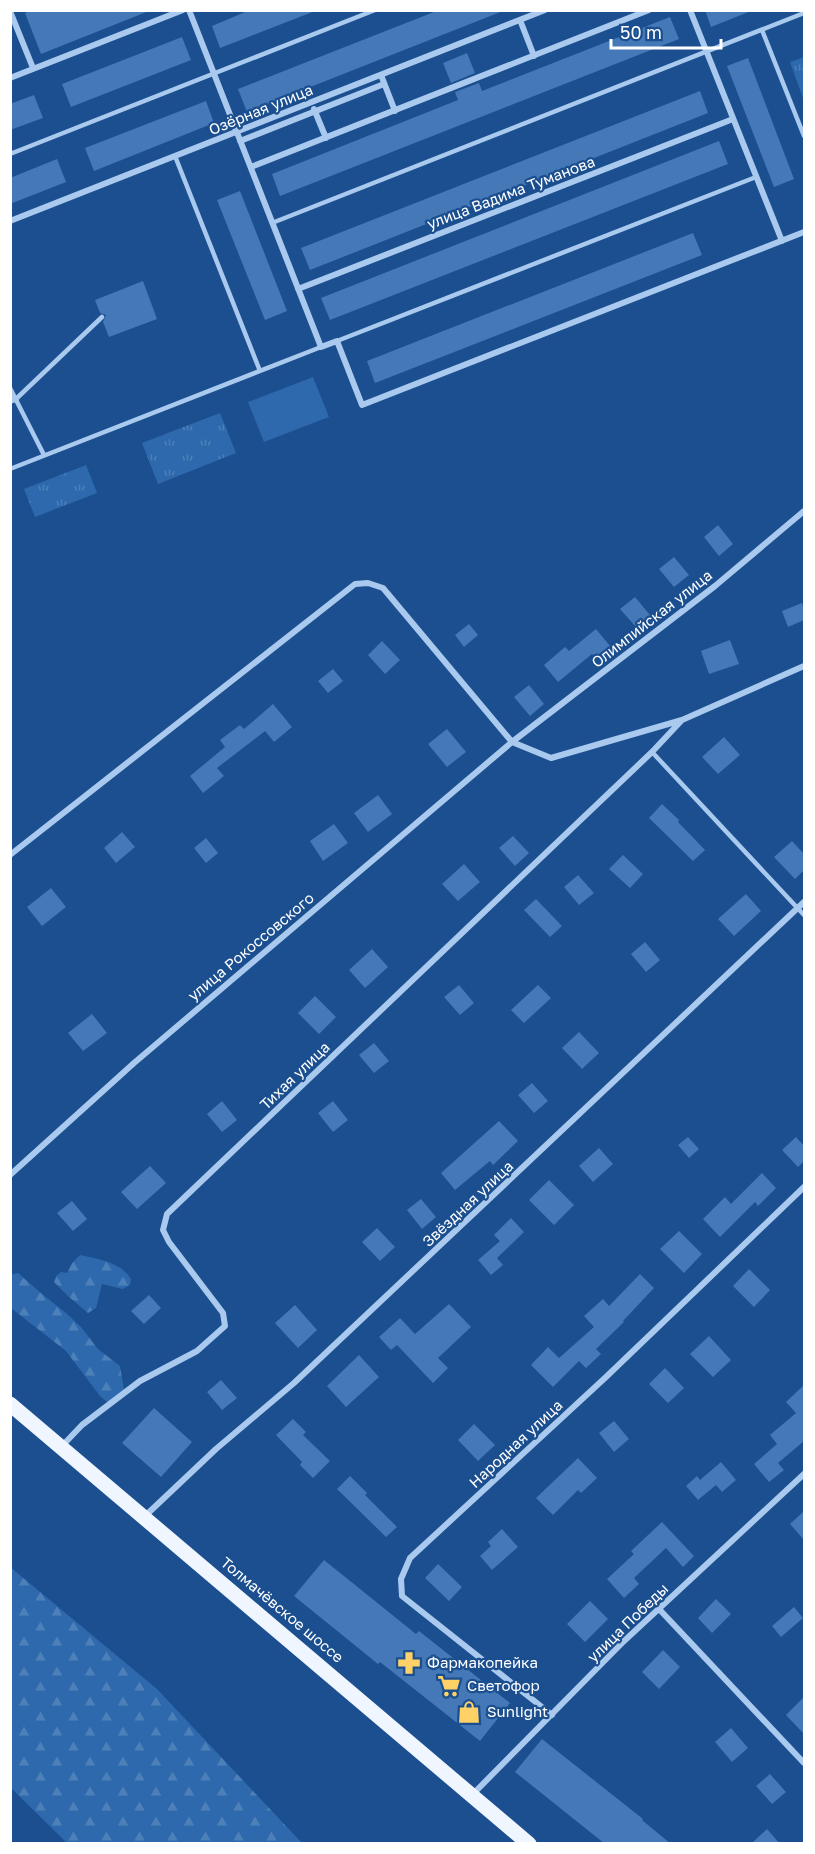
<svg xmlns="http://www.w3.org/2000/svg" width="815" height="1854" font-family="'Golos Text',sans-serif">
  <defs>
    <pattern id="grass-tufts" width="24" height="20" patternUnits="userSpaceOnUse" patternTransform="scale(1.5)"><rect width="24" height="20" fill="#2e69ad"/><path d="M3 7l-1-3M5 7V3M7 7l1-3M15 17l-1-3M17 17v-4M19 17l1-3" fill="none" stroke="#4d80b9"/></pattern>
    <pattern id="forest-firs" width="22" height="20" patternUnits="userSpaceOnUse" patternTransform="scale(1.5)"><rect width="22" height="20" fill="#2e69ad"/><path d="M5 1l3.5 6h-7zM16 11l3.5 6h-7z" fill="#4d80b9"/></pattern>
  </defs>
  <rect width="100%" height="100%" fill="#1b4f8f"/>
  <path fill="url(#grass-tufts)" d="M804 57V101L790 62Z
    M220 413 236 453 158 484 142 443Z
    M86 465 97 493 35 517 24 489Z"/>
  <path fill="url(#forest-firs)" d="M80 1255C98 1259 121 1262 131 1279L130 1285 123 1289 102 1284 96 1308 88 1313 68 1296 54 1282 56 1276 61 1272 67 1273 72 1263Z
    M18 1273 42 1294 66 1313 81 1327 98 1349 120 1366 125 1395 108 1403 100 1396 66 1351 11 1308 10 1275Z
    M10 1567 157 1689 302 1843H67L11 1788Z"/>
  <path fill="#2e69ad" d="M313 377 329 417 264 442 248 402Z"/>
  <path fill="#4478b7" d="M32 10H149V11L41 54 25 13Z
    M250 10H315V11L220 48 212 26Z
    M439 10 503 11 247 112 238 89Z
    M705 10H751V11L711 27Z
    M670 17 679 39 280 196 272 174 458 100 455 92 479 83 482 91Z
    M182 37 191 60 71 107 62 84Z
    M467 53 475 73 451 83 443 63Z
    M748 58 794 179 774 187 727 66Z
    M700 91 708 113 310 270 301 248Z
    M34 95 43 118 10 130V104Z
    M206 101 214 123 94 171 85 148Z
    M719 141 728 164 330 320 321 298Z
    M57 159 66 182 10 204V178Z
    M240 191 287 311 265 320 217 200Z
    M693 233 702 255 375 383 367 361Z
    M143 281 157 319 109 337 103 322 106 315 100 313 95 300Z
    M718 525 733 544 719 556 704 537Z
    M674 557 689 575 674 587 659 569Z
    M635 597 650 615 636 627 620 609Z
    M802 603 804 610V620L788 627 782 611Z
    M469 624 478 635 464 647 455 635Z
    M596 629 611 647 596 659 592 654 558 682 544 665 565 647 569 651Z
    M730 640 739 664 709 674 701 651Z
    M382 641 400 660 385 674 368 655Z
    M333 669 343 681 328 693 318 681Z
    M529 685 544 704 530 716 514 697Z
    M273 704 292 727 274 742 265 731 217 768 224 776 203 793 190 776 225 747 220 740 240 725 244 729Z
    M447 729 466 752 447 767 428 744Z
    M724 737 740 755 718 774 702 757Z
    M378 795 392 814 368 832 354 813Z
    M662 804 679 820 678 822 705 850 693 861 649 818Z
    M334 824 348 843 323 861 310 841Z
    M122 832 135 847 116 863 104 848Z
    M513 836 529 853 515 866 499 848Z
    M206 838 218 853 206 863 194 848Z
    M792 841 804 854V870L795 879 774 857Z
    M623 855 643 874 630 888 609 869Z
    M464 864 480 882 458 901 442 884Z
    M578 875 594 893 579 905 564 887Z
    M51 888 66 907 42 926 27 907Z
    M746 894 761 911 734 936 718 919Z
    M536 899 562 926 550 937 524 910Z
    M645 942 660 960 646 972 631 954Z
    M372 949 388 967 365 988 349 970Z
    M459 985 474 1003 460 1015 444 997Z
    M538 985 551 998 524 1023 511 1010Z
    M315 996 336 1017 319 1034 298 1013Z
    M92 1014 107 1033 83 1051 68 1033Z
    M579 1032 599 1053 582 1069 562 1048Z
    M374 1043 389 1061 374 1073 359 1055Z
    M532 1083 548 1101 534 1113 518 1095Z
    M222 1101 237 1120 222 1132 207 1114Z
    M333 1101 348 1120 333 1132 318 1113Z
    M499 1121 518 1141 493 1165 490 1161 455 1190 441 1173Z
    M688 1137 699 1149 689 1158 678 1145Z
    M796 1137 804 1146V1161L798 1167 782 1150Z
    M599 1148 613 1164 593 1182 579 1166Z
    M150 1166 166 1183 137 1209 121 1192Z
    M762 1173 776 1188 758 1206 755 1202 720 1237 703 1219 725 1197 731 1204Z
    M549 1180 574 1205 554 1225 529 1200Z
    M421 1199 436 1217 422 1229 407 1210Z
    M72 1201 87 1219 73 1231 57 1213Z
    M511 1218 524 1232 497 1258 503 1265 491 1275 478 1260 500 1241 494 1235Z
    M377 1228 395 1247 380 1261 362 1242Z
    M679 1231 702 1254 684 1273 660 1249Z
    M749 1269 770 1290 754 1307 733 1286Z
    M640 1274 654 1288 623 1321 624 1322 596 1349 601 1354 586 1368 579 1361 553 1387 531 1365 548 1347 559 1358 594 1327 584 1316 603 1299 609 1306Z
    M149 1295 161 1308 144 1324 131 1311Z
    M449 1304 471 1327 438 1358 448 1368 433 1383 397 1345 391 1350 379 1337 400 1318 415 1334Z
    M295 1305 317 1330 298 1348 275 1323Z
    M709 1336 731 1360 713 1377 690 1354Z
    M359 1355 379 1377 346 1407 327 1386Z
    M665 1368 684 1388 668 1403 649 1384Z
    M221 1380 237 1398 222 1410 207 1392Z
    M804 1385V1441L778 1463 784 1470 769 1482 754 1464 777 1444 770 1435 796 1413 786 1402Z
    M154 1408 192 1442 161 1477 122 1443Z
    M293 1419 306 1432 303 1435 330 1461 313 1478 300 1465 302 1462 276 1435Z
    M614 1421 629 1439 614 1452 599 1433Z
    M474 1424 495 1445 478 1461 458 1440Z
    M578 1458 597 1478 581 1493 578 1490 553 1515 536 1498Z
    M721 1462 736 1480 722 1492 716 1485 698 1500 686 1486 697 1476 700 1480Z
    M350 1476 367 1493 365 1495 397 1527 386 1537 337 1489Z
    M804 1511V1540L790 1524Z
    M662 1522 694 1556 683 1567 666 1548 634 1578 639 1584 624 1598 607 1579 634 1554 631 1551Z
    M502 1529 518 1547 492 1570 480 1556 491 1546 488 1542Z
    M324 1560 416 1634 419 1631 510 1703 480 1741 380 1662 378 1664 294 1596Z
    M438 1564 462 1587 449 1601 425 1578Z
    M716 1599 731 1614 712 1633 698 1618Z
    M590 1601 608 1619 585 1642 567 1624Z
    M794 1607 803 1618 781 1637 772 1626Z
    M663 1650 680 1667 659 1689 642 1672Z
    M804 1697V1734L786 1715Z
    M731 1728 748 1748 732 1762 715 1742Z
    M542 1739 643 1819 642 1820 671 1844H605L515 1772Z
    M770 1774 786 1792 772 1804 756 1786Z
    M767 1829 780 1844H751Z"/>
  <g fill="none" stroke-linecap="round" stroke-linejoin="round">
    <path stroke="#a9c9ee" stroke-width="4.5" d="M762 30 804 136
      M10 154 375 10
      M175 156 260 371
      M272 223 804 13
      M337 341 756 177
      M10 388 44 455
      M16 399 102 317
      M10 469 321 347
      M652 752 804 915"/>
    <path stroke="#a9c9ee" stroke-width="6" d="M189 10 321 347 337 341 362 405 804 232
      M690 10 782 241
      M10 11 33 68
      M520 20 534 56
      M381 75 395 111
      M10 78 183 10
      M314 109 326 138
      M240 141 384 84
      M251 167 649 10
      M10 221 545 10
      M298 289 733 119
      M10 401 16 399
      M10 855 355 584 368 583 383 588 512 742 551 758 682 720 804 666
      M10 1175 134 1063 512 742 715 586 804 511
      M62 1446 82 1425 140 1381 197 1351 225 1326 223 1313 169 1242 163 1230 167 1214 652 752 682 720
      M144 1517 216 1449 294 1383 804 902
      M659 1609 804 1763
      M552 1715 402 1596 401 1579 410 1558 606 1377 804 1187
      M473 1794 623 1642 804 1474"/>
    <path stroke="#f0f6ff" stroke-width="15" d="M10 1404 529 1844"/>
  </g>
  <defs>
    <g id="pharmacy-bare" transform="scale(1.8)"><path d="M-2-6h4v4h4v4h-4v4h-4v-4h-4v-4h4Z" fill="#ffd166" stroke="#1b4f8f" stroke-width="2.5" paint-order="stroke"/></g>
    <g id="supermarket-bare" transform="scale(1.8)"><path d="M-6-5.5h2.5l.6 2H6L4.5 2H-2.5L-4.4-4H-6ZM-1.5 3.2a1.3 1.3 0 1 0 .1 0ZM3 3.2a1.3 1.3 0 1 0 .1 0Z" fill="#ffd166" stroke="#1b4f8f" stroke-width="2.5" paint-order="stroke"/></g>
    <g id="shop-bare" transform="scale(1.8)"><path d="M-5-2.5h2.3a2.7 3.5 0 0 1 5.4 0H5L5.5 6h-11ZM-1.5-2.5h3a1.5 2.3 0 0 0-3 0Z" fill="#ffd166" stroke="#1b4f8f" stroke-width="2.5" paint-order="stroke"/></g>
  </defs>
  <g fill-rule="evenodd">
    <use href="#pharmacy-bare" x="409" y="1663"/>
    <use href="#supermarket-bare" x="449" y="1686"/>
    <use href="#shop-bare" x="469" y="1712"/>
  </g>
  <g text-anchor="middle" stroke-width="4.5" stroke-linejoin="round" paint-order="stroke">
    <g font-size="15" fill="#fff" stroke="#1b4f8f">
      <text transform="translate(261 110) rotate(-22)" y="5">Озёрная улица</text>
      <text transform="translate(511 193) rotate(-21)" y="5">улица Вадима Туманова</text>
      <text transform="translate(652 619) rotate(-38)" y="5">Олимпийская улица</text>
      <text transform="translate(251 947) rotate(-40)" y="5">улица Рокоссовского</text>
      <text transform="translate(295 1076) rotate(-44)" y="5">Тихая улица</text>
      <text transform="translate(468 1204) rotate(-43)" y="5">Звёздная улица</text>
      <text transform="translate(516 1444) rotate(-43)" y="5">Народная улица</text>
      <text transform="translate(282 1610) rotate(40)" y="5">Толмачёвское шоссе</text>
      <text transform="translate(628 1623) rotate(-44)" y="5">улица Победы</text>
    </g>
    <g font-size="15" fill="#fff" stroke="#1b4f8f" text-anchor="start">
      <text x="427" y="1668">Фармакопейка</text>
      <text x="467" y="1691">Светофор</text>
      <text x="487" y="1717">Sunlight</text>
    </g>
  </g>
  <rect width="815" height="1854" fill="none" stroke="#ffffff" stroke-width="24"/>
  <path d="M611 39v9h110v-9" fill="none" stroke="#ffffff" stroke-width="3"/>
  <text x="620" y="39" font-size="18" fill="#ffffff" stroke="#1b4f8f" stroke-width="4.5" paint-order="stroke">50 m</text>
</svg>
